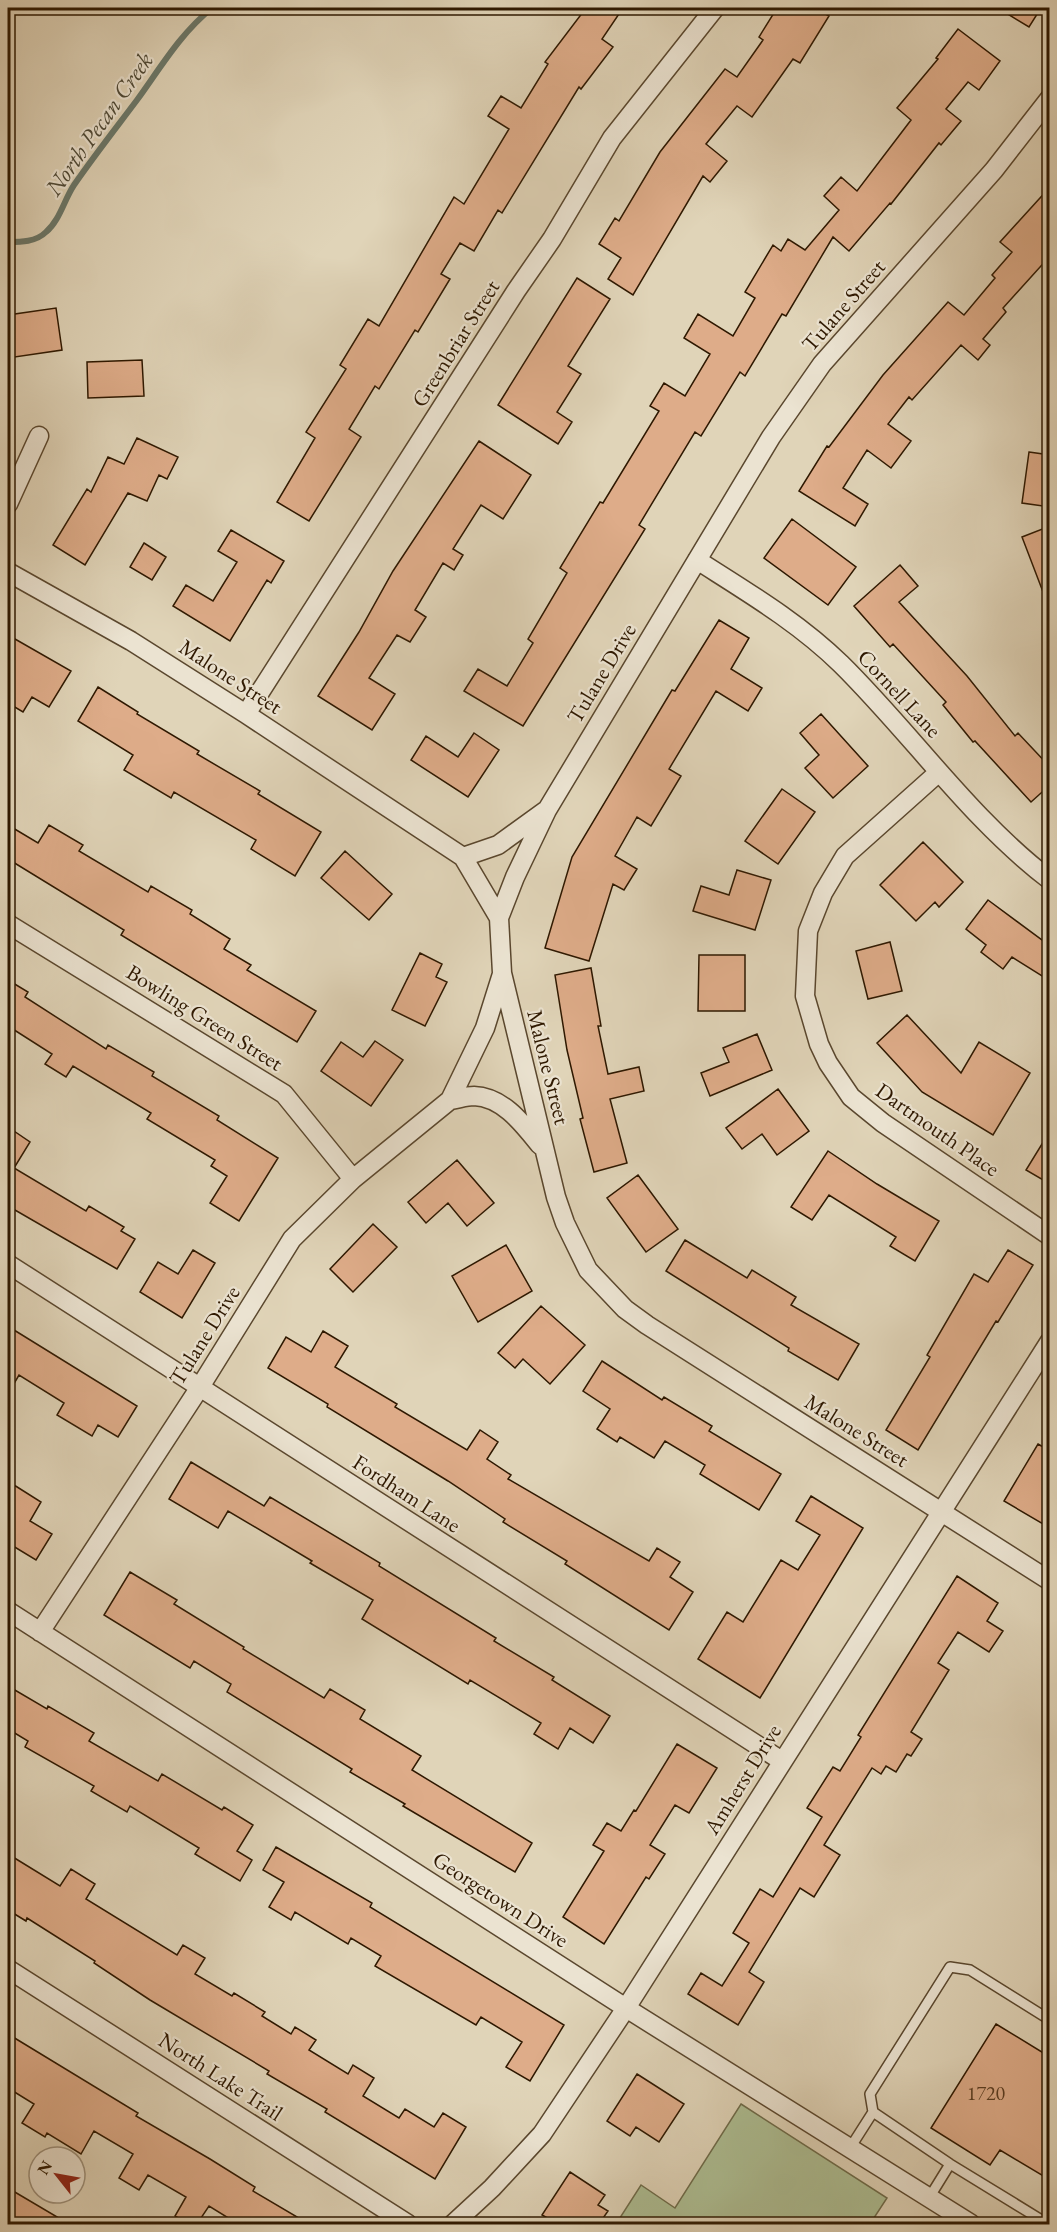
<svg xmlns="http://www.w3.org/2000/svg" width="1057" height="2232" font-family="'EB Garamond',serif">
  <rect width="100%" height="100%" fill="#e0d4b8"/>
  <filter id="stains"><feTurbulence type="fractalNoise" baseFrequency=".00333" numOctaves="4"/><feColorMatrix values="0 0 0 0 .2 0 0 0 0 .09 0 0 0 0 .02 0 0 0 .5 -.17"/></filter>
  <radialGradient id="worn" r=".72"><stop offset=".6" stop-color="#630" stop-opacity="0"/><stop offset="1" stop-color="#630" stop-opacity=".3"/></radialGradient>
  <path fill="#adbe93" stroke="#6e6b4a" stroke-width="1.5" d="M741 2104 887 2198 870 2224H616L641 2185 675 2208Z"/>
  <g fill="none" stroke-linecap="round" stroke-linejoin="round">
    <path stroke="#6b786a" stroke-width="6" d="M8 242C21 242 36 242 46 232 60 220 64 200 74 185 94 156 116 128 137 100 161 67 180 34 212 8"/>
  </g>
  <path fill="#deac89" stroke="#2e1800" stroke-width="1.5" d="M586 8H623L602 39 613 47 581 89 579 87 502 213 498 210 474 251 460 243 441 274 450 279 418 332 415 330 379 389 375 386 349 429 361 437 309 521 277 502 315 438 306 432 346 369 340 365 368 319 379 326 454 197 464 204 509 129 488 116 501 96 521 108 548 64 545 62Z
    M777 8H815L829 16 800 63 793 59 752 117 737 106 706 144 727 161 710 182 703 176 633 295 608 279 621 258 599 244 615 218 619 221 660 152 725 69 737 77 763 40 759 37Z
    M998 8H1041L1029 27Z
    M958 29 1000 61 979 90 968 82 946 109 961 121 941 145 939 143 891 204 890 203 849 251 833 237 786 316 782 314 745 376 740 372 701 436 695 432 639 525 645 529 523 726 464 691 478 669 507 686 533 643 528 639 567 573 560 568 600 502 603 503 659 411 650 406 664 383 685 396 710 354 684 338 698 314 733 336 755 298 745 292 773 245 781 251 788 239 805 250 839 210 824 196 841 177 857 191 911 120 897 108 938 59 936 58Z
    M1050 187V256L1003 308 1006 312 983 339 990 345 978 360 961 345 912 400 909 397 888 424 911 441 891 468 867 450 843 488 868 504 855 526 799 491 827 446 829 447 883 375 948 302 964 315 995 278 992 275 1012 252 1000 242Z
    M577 278 610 299 568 366 581 374 557 412 572 422 558 444 498 405Z
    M56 308 62 350 8 358V315Z
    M142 360 144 396 88 398 87 362Z
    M137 438 178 457 167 479 159 475 147 501 128 493 85 565 53 545 87 489 91 492 108 457 124 464Z
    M479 441 531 475 503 519 481 505 453 549 463 555 454 570 443 563 415 610 426 617 410 642 397 635 369 678 395 694 372 730 318 696 359 632 393 571Z
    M1029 452 1050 455V507L1022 503Z
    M792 519 856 567 828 605 764 558Z
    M1050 526V605H1048L1022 537Z
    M231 530 284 561 271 583 267 580 230 641 173 606 186 585 213 601 237 562 218 551Z
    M144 543 166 557 152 580 130 567Z
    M900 565 918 586 899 602 967 676 1015 736 1018 733 1050 767V785L1031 802 975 741 973 742 943 705 946 702 893 644 890 647 854 606Z
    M719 620 749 638 731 669 762 688 748 711 716 691 669 769 681 776 651 826 637 817 615 856 637 869 624 890 613 884 589 961 545 948 572 857 672 690 675 691Z
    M8 635 71 671 49 707 32 697 23 712 8 703Z
    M98 687 138 712 137 714 199 751 197 754 260 791 258 794 321 832 295 876 251 849 256 840 174 792 171 798 124 770 133 755 78 721Z
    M821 714 868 766 833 798 805 768 819 755 800 733Z
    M474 733 499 750 468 797 411 760 426 736 458 757Z
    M782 789 815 812 778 864 745 841Z
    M8 825 38 843 49 825 83 845 79 851 148 892 151 886 192 910 190 914 230 939 224 949 251 965 247 970 316 1011 297 1042 121 935 124 930 8 859Z
    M923 842 963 882 939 907 935 902 916 921 880 885Z
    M345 851 392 894 369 920 321 878Z
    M737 870 771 880 755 930 693 911 701 886 729 895Z
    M988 900 1050 946V981L1012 957 1003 969 981 952 986 945 966 929Z
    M890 942 902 991 868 999 856 951Z
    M420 953 442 964 436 977 447 982 425 1026 392 1010Z
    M699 955H745V1011H698Z
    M591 968 601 1026H598L608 1074 639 1067 644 1091 610 1099 627 1163 594 1172 580 1119 583 1118 567 1050 555 975Z
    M8 980 28 992 25 997 106 1049 108 1045 154 1072 152 1076 219 1116 217 1120 278 1158 239 1221 210 1203 227 1176 211 1166 215 1160 147 1119 151 1113 73 1066 66 1077 45 1064 52 1054 8 1026Z
    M907 1015 961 1073 979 1042 1030 1073 993 1135 922 1092 877 1043Z
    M757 1034 772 1070 710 1096 701 1073 729 1062 723 1048Z
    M375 1041 403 1060 371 1106 321 1071 341 1042 363 1057Z
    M778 1089 809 1131 777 1155 762 1134 742 1149 726 1128Z
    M8 1127 30 1142 14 1168 86 1211 89 1206 124 1227 121 1231 135 1239 117 1269 8 1206Z
    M1050 1131V1184L1026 1170Z
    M828 1151 877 1184 939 1221 915 1261 890 1246 896 1237 829 1195 812 1220 791 1207Z
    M457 1160 494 1203 467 1226 448 1203 426 1223 408 1202Z
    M638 1175 678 1229 646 1252 607 1198Z
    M373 1224 397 1247 353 1292 330 1269Z
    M685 1240 747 1278 752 1270 796 1297 791 1305 859 1344 838 1380 788 1351 789 1348 666 1271Z
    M506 1245 532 1291 478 1322 452 1276Z
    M193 1250 215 1263 182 1318 140 1292 158 1262 178 1274Z
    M1008 1250 1033 1265 998 1322 996 1321 918 1450 886 1430 930 1357 927 1355 974 1274 988 1282Z
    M541 1306 585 1345 550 1384 523 1359 515 1368 498 1353Z
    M14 1330 137 1406 118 1437 98 1425 92 1436 57 1415 64 1403 19 1375 8 1394V1339Z
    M323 1331 348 1346 335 1367 397 1404 395 1407 467 1450 480 1430 498 1442 487 1459 511 1475 508 1479 649 1561 657 1548 680 1562 670 1577 693 1592 669 1630 565 1564 567 1561 503 1522 505 1519 448 1481 327 1407 328 1404 268 1368 286 1337 311 1352Z
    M602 1361 662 1400 664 1397 712 1426 709 1431 781 1474 759 1510 700 1474 705 1465 665 1441 654 1458 620 1437 617 1442 597 1429 610 1409 583 1391Z
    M1038 1444 1050 1451V1528L1004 1501Z
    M191 1462 264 1506 270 1497 380 1563 379 1566 496 1638 494 1641 554 1677 552 1680 610 1716 593 1743 570 1728 558 1749 534 1734 541 1723 470 1680 468 1684 362 1619 373 1600 310 1563 312 1561 228 1511 218 1528 169 1499Z
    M14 1485 41 1502 30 1521 52 1534 36 1560 8 1543V1496Z
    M811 1496 863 1528 760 1698 698 1659 727 1612 743 1622 781 1560 798 1570 820 1535 796 1521Z
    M130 1572 177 1600 174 1604 244 1647 243 1649 324 1698 330 1689 365 1710 360 1719 421 1756 412 1770 532 1843 515 1872 403 1806 405 1804 350 1772 352 1769 227 1692 231 1684 194 1661 190 1668 104 1615Z
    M957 1576 998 1603 987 1621 1003 1631 989 1652 958 1632 938 1663 949 1670 911 1732 922 1739 911 1756 907 1754 896 1772 886 1766 881 1774 872 1768 824 1845 840 1855 814 1897 800 1888 749 1972 764 1982 738 2025 688 1994 701 1973 722 1986 749 1943 733 1933 760 1889 773 1897 822 1817 807 1808 833 1767 840 1771 861 1737 858 1735Z
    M8 1686 47 1709 48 1706 94 1733 89 1741 158 1781 162 1774 222 1810 224 1807 253 1825 237 1851 252 1860 240 1881 195 1854 199 1848 130 1806 127 1812 91 1791 94 1786 25 1747 28 1741 8 1729Z
    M677 1744 717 1768 689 1813 675 1805 650 1845 665 1854 649 1879 646 1877 604 1944 563 1917 604 1851 593 1845 607 1823 621 1831 634 1810 636 1811Z
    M276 1847 372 1903 370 1907 564 2025 530 2081 506 2067 522 2042 481 2017 476 2025 375 1966 381 1956 351 1938 348 1944 295 1912 291 1920 269 1907 284 1882 263 1870Z
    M8 1854 60 1886 71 1869 95 1884 86 1899 177 1955 183 1945 205 1958 195 1974 232 1996 234 1993 265 2012 262 2016 291 2034 295 2027 316 2040 309 2050 348 2074 353 2065 374 2078 363 2096 399 2118 405 2109 434 2127 443 2113 466 2127 435 2179 325 2112 327 2109 267 2074 269 2071 150 2000 94 1963 95 1961 27 1918 26 1921 8 1910Z
    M996 2024 1050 2057V2180L1000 2150 990 2165 931 2128Z
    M8 2034 138 2113 136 2116 210 2159 255 2187 253 2191 309 2224H238L209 2206 197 2224H189L175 2216 186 2197 148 2175 139 2190 119 2178 133 2154 94 2131 81 2154 47 2133 45 2137 22 2123 34 2104 8 2088Z
    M637 2074 684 2104 659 2142 636 2127 630 2136 607 2121Z
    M570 2172 605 2195 598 2205 608 2211 599 2224H558L542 2215Z
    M8 2188 69 2224H8Z"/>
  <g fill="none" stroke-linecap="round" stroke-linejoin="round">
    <g stroke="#5a472e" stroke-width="12">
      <path id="service" d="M873 2112 870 2094 950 1967 970 1970 1050 2020
        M850 2148 873 2112 950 2164 1048 2224
        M929 2198 950 2164"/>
    </g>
    <g stroke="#5a472e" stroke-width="21">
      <path id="minor" d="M8 504 39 436
        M697 560C747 592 798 622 841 664 912 734 970 819 1050 880
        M8 572 131 641 246 714 463 857 499 918 502 973 556 1197 565 1223 588 1270 625 1309 647 1325 1050 1581
        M246 714 516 291 552 239 612 138 715 8
        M939 772 845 856 823 893 808 931 805 996 819 1044 828 1063 851 1097 883 1123 1050 1236
        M463 857 498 845 545 811
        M499 918 515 877 547 810 771 437 822 364 994 170 1050 98
        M8 924 284 1094 353 1179
        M450 1100C458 1099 466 1096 474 1096 503 1097 523 1124 540 1145
        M8 1264 782 1761
        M8 1611 626 2008 971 2224
        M40 1632 200 1387 292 1239 353 1179 450 1100 485 1028 502 974
        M8 1969 408 2224
        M453 2224 492 2188 542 2134 626 2008 1050 1341"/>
    </g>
    <use href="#service" stroke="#ebe3d1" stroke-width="9"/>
    <use href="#minor" stroke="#ebe3d1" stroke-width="18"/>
  </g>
  <g text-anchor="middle" stroke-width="4.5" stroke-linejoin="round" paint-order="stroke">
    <g font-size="20" fill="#5a3d22">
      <text x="986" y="2100">1720</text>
    </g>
    <g font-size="22" fill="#2e1800" stroke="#ebe3d1">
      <text transform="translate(843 305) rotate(-49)" y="8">Tulane Street</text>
      <text transform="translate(455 343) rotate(-58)" y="8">Greenbriar Street</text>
      <text transform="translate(601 673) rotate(-59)" y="8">Tulane Drive</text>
      <text transform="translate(231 676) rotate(33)" y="8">Malone Street</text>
      <text transform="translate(900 693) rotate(47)" y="8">Cornell Lane</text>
      <text transform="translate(205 1017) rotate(32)" y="8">Bowling Green Street</text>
      <text transform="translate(549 1067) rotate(76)" y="8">Malone Street</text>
      <text transform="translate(938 1129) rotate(35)" y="8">Dartmouth Place</text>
      <text transform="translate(204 1335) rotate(-58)" y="8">Tulane Drive</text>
      <text transform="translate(857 1430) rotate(32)" y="8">Malone Street</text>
      <text transform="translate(407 1493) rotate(33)" y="8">Fordham Lane</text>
      <text transform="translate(742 1779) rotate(-58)" y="8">Amherst Drive</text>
      <text transform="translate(501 1899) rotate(33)" y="8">Georgetown Drive</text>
      <text transform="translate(221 2076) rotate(33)" y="8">North Lake Trail</text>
    </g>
    <g font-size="24" font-style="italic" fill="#4d4835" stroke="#ebe3d1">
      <text transform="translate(99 124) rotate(-55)" y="8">North Pecan Creek</text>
    </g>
  </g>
  <rect width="1057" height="2232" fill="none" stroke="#e0d4b8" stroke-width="30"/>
  <rect x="9" y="9" width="1039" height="2214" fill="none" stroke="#2e1800" stroke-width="3"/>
  <rect x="15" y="15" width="1027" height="2202" fill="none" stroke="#2e1800" stroke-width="1.5"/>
  <g transform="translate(57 2175) rotate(301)"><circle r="28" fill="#ebe3d1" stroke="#9f927d" stroke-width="1.5"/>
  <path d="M0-4.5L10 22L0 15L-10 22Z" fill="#8f2418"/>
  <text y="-9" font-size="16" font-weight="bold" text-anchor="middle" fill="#2e1800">N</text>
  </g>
  <rect width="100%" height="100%" filter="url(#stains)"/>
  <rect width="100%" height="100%" fill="url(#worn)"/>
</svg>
